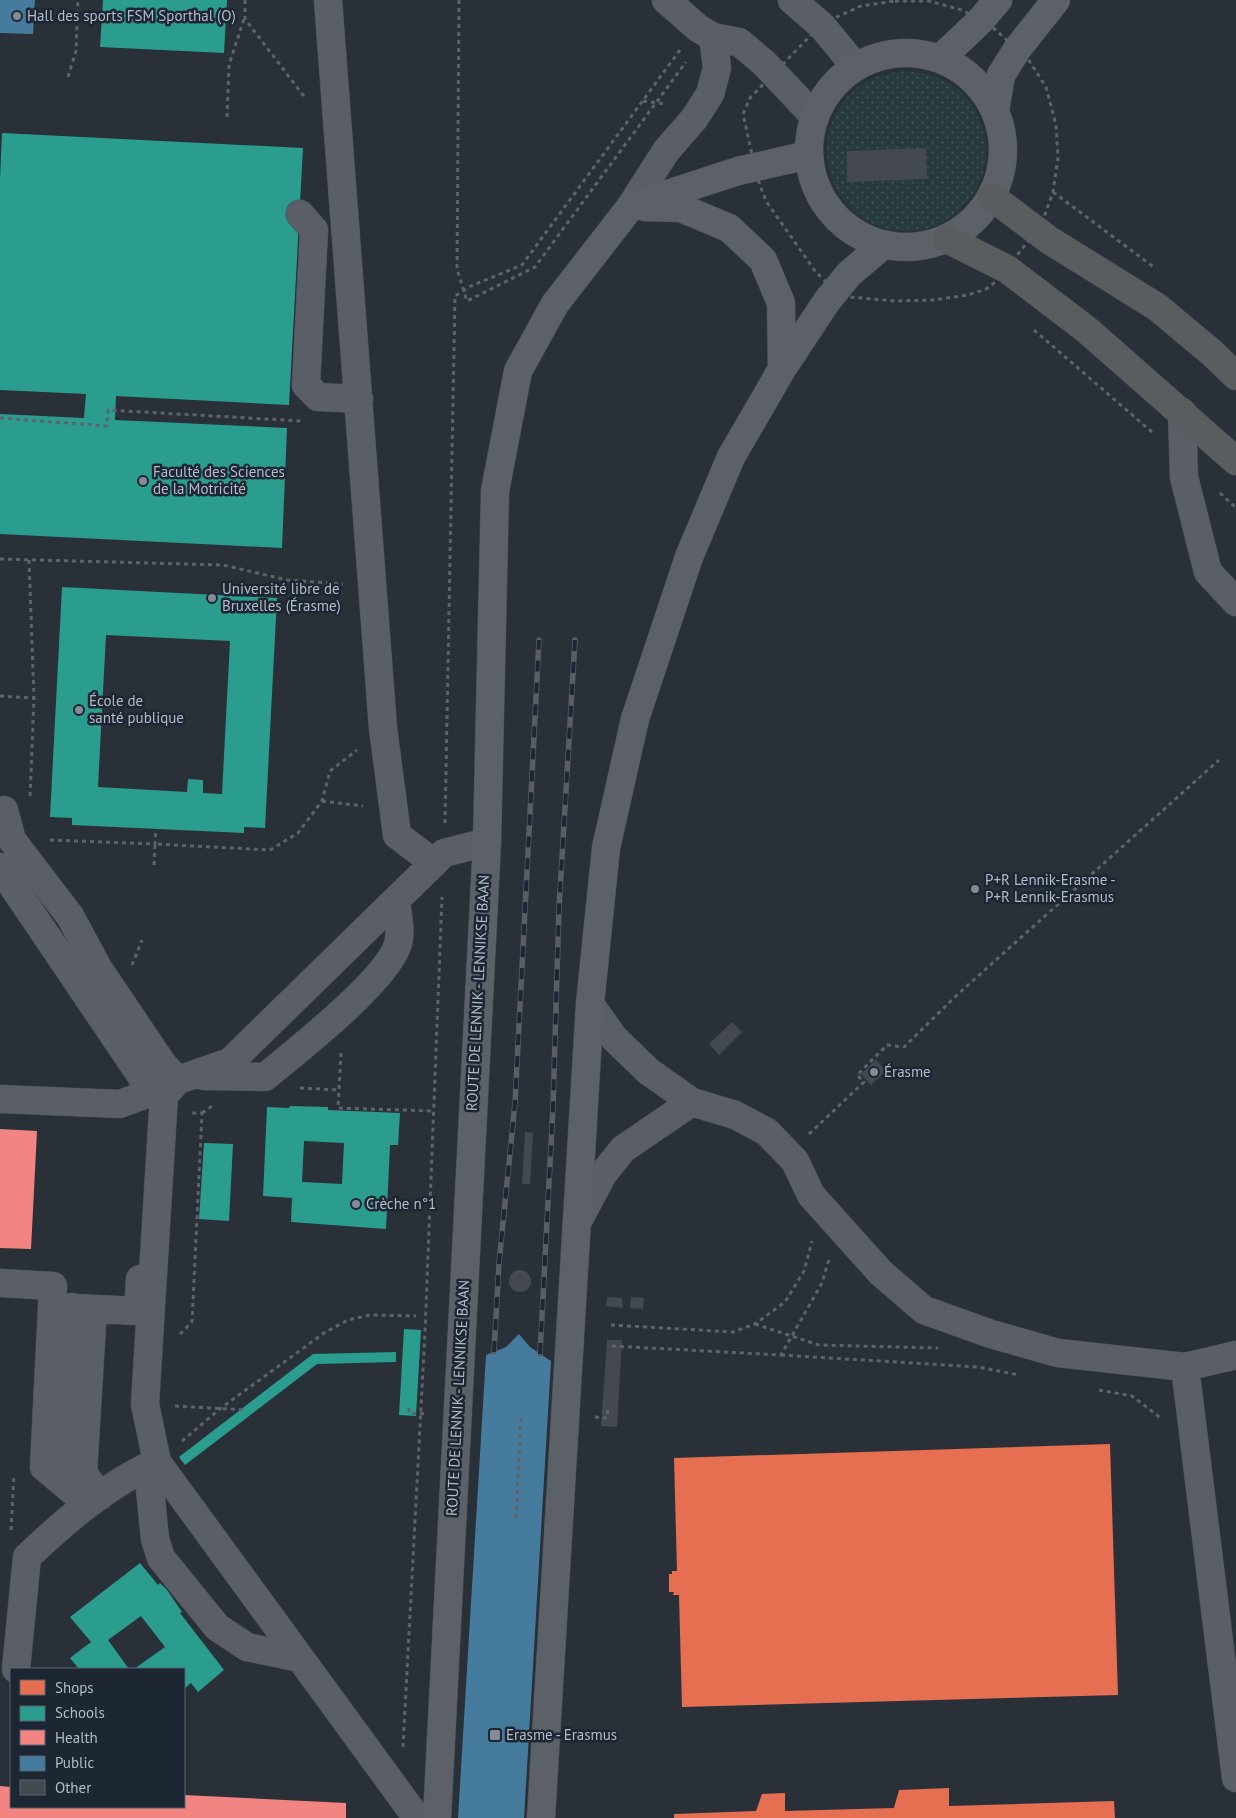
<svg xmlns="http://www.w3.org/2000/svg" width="1236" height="1818" font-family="'PT Sans',sans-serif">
  <defs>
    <pattern id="green-dots" width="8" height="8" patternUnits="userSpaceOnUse" patternTransform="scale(1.25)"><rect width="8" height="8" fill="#273a3e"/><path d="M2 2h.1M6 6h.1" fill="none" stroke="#445559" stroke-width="1.8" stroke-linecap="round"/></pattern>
  </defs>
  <rect width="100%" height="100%" fill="#2a3038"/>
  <path fill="url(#green-dots)" fill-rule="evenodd" d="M904 71C920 72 933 75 947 82 985 102 998 160 973 194 958 215 937 230 910 231 832 233 797 136 858 87 872 76 888 73 904 71ZM926 148 927 179 847 181V151Z"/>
  <path fill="#e76f51" d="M1110 1444 1118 1695 682 1707 679 1595H673L674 1592H669V1574H672V1571H677L674 1458Z
    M949 1788V1806L1114 1801 1115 1818H674V1814L756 1811 762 1794 785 1793V1811L894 1808 899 1790Z"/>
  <path fill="#2a9d8f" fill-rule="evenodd" d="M103 0H227L224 53 100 47Z
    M2 133 303 148 289 405 116 396 115 420 287 428 282 548 0 534V414L84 418 86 394 0 390V179Z
    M62 587 277 598 265 828 244 827V833L72 825V818L50 817ZM106 635 230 641 222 794 203 793V780L188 779 187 792 98 787Z
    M290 1106 328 1107V1110L400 1113 398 1145H390L386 1229 291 1222 292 1198 263 1196 267 1107 289 1108ZM304 1141 344 1143 342 1184 302 1182Z
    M204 1143 233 1144 229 1221 199 1219Z
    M404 1329 421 1330 416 1416 399 1415Z
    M396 1352V1362L317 1364 185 1465 179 1457 313 1354Z
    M140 1563 158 1585 160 1583 167 1590 182 1612 180 1613 224 1670 198 1692 191 1683 184 1689V1669H134L165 1647 141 1616 108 1640 129 1669H79L70 1658 91 1642 70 1617Z"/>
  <path fill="#f28482" d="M0 1129 37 1131 31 1249 0 1248Z
    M0 1786 11 1787V1807H184V1795L346 1803V1818H0Z"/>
  <path fill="#457b9d" d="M0 0H35L33 34 0 33Z
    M519 1334 530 1347 551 1361 524 1818H458L486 1355 506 1347Z"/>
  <path fill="#444950" d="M926 148 927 179 847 182V151Z
    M732 1022 742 1032 719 1055 709 1044Z
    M876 1060 886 1071 871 1085 861 1074Z
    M525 1132 533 1133 530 1184H522Z
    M509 1281a11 11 0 1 1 22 0a11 11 0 1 1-22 0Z
    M607 1297 622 1298 623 1308 606 1306Z
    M631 1297 644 1298 643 1309 630 1308Z
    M607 1340H622L617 1427 601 1426Z"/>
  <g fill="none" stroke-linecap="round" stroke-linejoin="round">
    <g stroke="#484c53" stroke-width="29">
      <path id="minor" d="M328 0 383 728 397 835 434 863
        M666 0 698 28 713 37 739 42 764 63 814 116
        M792 0 822 26 855 66
        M631 206 666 151 694 119 710 94 717 68 713 37
        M300 214 314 230 306 385 318 397 359 399
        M1182 412 1184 477 1208 572 1236 602
        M0 813 4 810 12 840 70 916 98 968 164 1066 178 1080
        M0 867 152 1092 164 1095
        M204 1076 265 1077C294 1053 395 975 399 939 401 927 397 912 396 901
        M0 1099 120 1104 152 1092
        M692 1102 735 1115 767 1132 795 1161 811 1195 881 1273 924 1310 991 1334 1058 1353 1185 1367 1236 1355
        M578 1221 603 1174 623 1149 692 1102 648 1071 614 1038 590 1004
        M0 1283 53 1286 52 1307
        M93 1309 83 1473 100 1496
        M1185 1367 1236 1778
        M157 1462 150 1489 155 1539 161 1558 217 1627 247 1647 300 1658
        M61 1481 64 1468 72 1307
        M88 1504 44 1467 52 1307 138 1311 140 1279
        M16 1669 27 1557C66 1520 108 1484 157 1462
        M417 1818 157 1462 145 1404 163 1111 164 1095 178 1080 230 1062 444 853 487 842"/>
    </g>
    <g stroke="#484c55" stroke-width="29">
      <path id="major" d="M809 150a97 97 0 1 1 194 0a97 97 0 1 1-194 0Z
        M940 59 981 20 998 0
        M995 111 1001 75 1018 48 1056 0
        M645 207 681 208 729 228 763 260 781 303 782 369
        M437 1818 487 842 495 491 518 371 555 304 631 206 738 171 808 155
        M541 1818 590 1004 606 848 635 719 689 557 731 457 782 369 827 301 849 274 882 246"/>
    </g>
    <g stroke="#474c53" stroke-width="29">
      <path id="highway" d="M992 197 1049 240 1157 307 1211 352 1236 376
        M947 239 1007 269 1087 330 1236 461"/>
    </g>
    <path stroke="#5d636a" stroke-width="3" stroke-dasharray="4 4" stroke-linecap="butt" d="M245 0V19L306 99
      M459 0 457 269 467 301 535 267 686 62
      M895 1H929L962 10 989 24 1028 59 1046 87 1056 125 1058 158 1053 192 1042 223 998 280 986 289 968 295 933 300 895 301 850 297 827 283 815 271 766 201 757 177 743 114 750 98 813 33 830 20 861 6Z
      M68 77 76 51 78 0
      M643 101 667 104
      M227 117 229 65 244 19
      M1053 192 1155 268
      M1034 330 1152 432
      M0 418 107 426 108 410 301 421
      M1220 493 1236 508
      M0 559 223 565 287 580 343 584
      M29 560 34 698 30 797
      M0 696 34 698
      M322 801 363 806
      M445 823 455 296 471 286 522 265 680 50
      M50 840 155 844 156 829
      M154 865 155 844 270 850 298 833 322 801 330 771 357 750
      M132 965 142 940
      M341 1053 338 1108 433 1111
      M300 1088 339 1090
      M202 1113 212 1106
      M809 1134 864 1082 857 1075 887 1045 904 1047 958 994 1219 760
      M755 1324 819 1345 938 1348
      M611 1325 733 1332 755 1324 785 1302 804 1271 812 1241
      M180 1334 192 1322 202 1113H192
      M612 1346 781 1355 822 1283 829 1259
      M781 1355 978 1367 1019 1375
      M1099 1390 1132 1396 1162 1419
      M175 1406 247 1410
      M409 1408V1413L428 1414
      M595 1417 607 1418 608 1406
      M182 1441 221 1408 324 1333 348 1320 370 1315 416 1316
      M516 1518 521 1418
      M11 1530 14 1474
      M403 1747 425 1332 442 897"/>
    <use href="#minor" stroke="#5a5e66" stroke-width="28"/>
    <use href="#major" stroke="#5c6168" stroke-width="28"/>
    <use href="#highway" stroke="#5a5d60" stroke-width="28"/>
    <g stroke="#595d64" stroke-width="5.5">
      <path id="rail" d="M494 1352 499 1263 515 1103 539 640
        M540 1354 553 1107 559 908 575 640"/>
    </g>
    <use href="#rail" stroke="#1d2633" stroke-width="4" stroke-dasharray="11" stroke-linecap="butt"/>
  </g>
  <g fill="#848b96" stroke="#1d2633" stroke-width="2">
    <circle cx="17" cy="16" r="5"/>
    <circle cx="143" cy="481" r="5"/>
    <circle cx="212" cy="598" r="5"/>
    <circle cx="79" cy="710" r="5"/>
    <circle cx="975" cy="889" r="5"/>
    <circle cx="874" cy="1072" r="5"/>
    <circle cx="356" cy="1204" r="5"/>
    <rect x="489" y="1729" width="12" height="12" rx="2.5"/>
  </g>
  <g text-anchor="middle" stroke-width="5" stroke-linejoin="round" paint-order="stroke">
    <g font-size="15" fill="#b4bcc9" stroke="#1d2633" text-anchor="start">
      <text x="27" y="21">Hall des sports FSM Sporthal (O)</text>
      <text x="153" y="477">Faculté des Sciences<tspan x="153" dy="17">de la Motricité</tspan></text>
      <text x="222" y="594">Université libre de<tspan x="222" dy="17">Bruxelles (Érasme)</tspan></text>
      <text x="89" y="706">École de<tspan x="89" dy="17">santé publique</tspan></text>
      <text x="985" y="885">P+R Lennik-Erasme -<tspan x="985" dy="17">P+R Lennik-Erasmus</tspan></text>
      <text x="884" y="1077">Érasme</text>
      <text x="366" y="1209">Crèche n°1</text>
      <text x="506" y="1740">Erasme - Erasmus</text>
    </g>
    <g font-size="15" fill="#b4bcc9" stroke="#1d2633">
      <text transform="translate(478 993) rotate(-87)" y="5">ROUTE DE LENNIK - LENNIKSE BAAN</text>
      <text transform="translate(458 1398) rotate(-87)" y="5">ROUTE DE LENNIK - LENNIKSE BAAN</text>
    </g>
  </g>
  <rect x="10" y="1668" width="175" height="140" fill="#1d2633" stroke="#59626f"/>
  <rect x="20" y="1680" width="25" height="15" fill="#e76f51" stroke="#59626f"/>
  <text x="55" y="1693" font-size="15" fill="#b4bcc9">Shops</text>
  <rect x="20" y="1706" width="25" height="15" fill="#2a9d8f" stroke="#59626f"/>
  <text x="55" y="1718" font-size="15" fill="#b4bcc9">Schools</text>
  <rect x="20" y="1730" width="25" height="15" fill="#f28482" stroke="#59626f"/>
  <text x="55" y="1743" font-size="15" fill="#b4bcc9">Health</text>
  <rect x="20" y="1756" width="25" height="15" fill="#457b9d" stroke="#59626f"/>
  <text x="55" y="1768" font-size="15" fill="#b4bcc9">Public</text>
  <rect x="20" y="1780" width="25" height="15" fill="#444950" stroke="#59626f"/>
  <text x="55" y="1793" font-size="15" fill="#b4bcc9">Other</text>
</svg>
